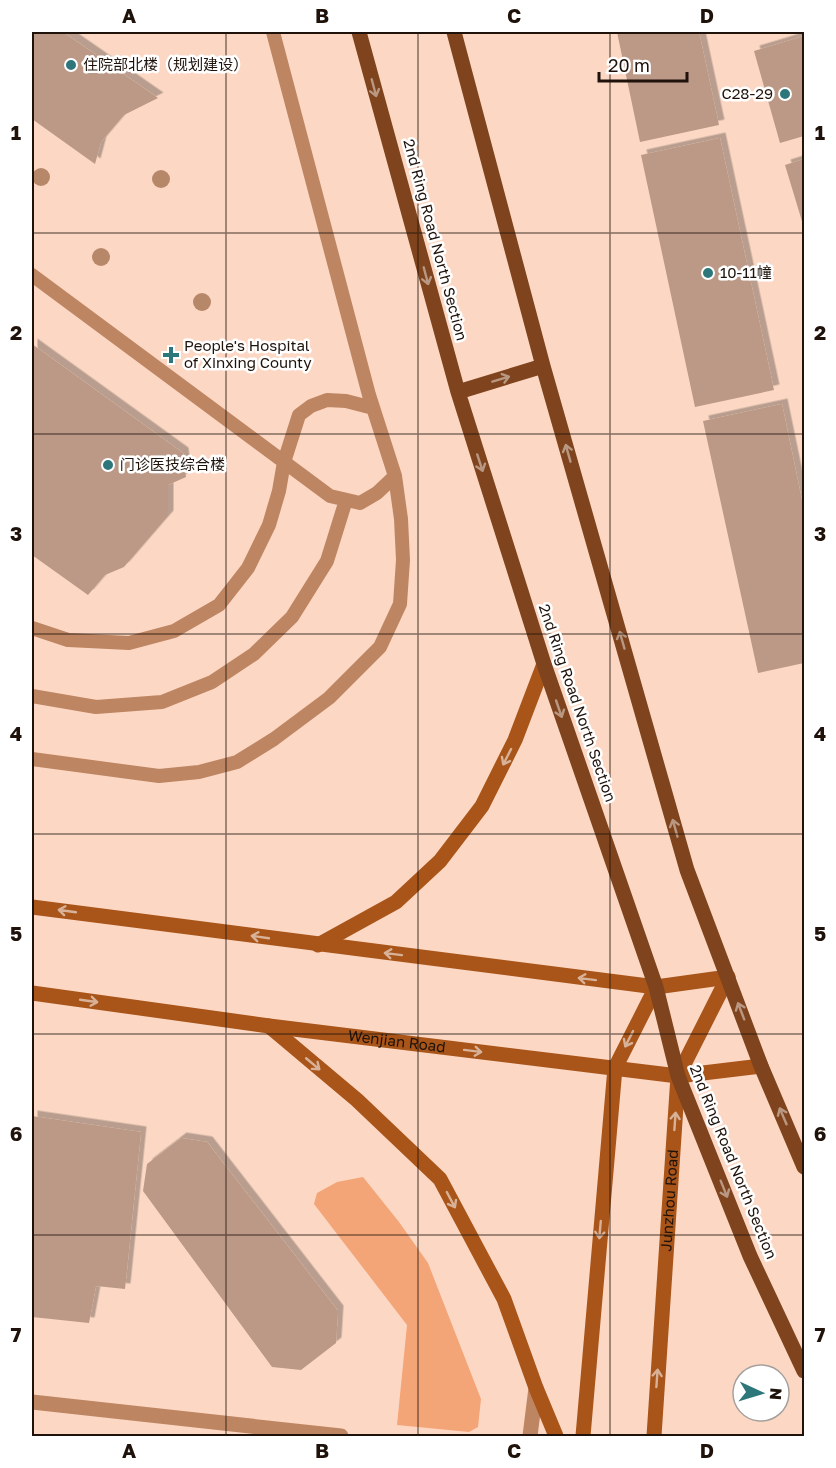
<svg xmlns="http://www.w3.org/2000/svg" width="836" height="1468" font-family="'Golos Text','Noto Sans SC',sans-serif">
  <defs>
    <filter id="shadow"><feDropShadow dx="5.5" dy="-5.5" stdDeviation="0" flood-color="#0004"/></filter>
  </defs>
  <rect width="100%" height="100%" fill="#fcd8c4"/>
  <path fill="#f4a577" d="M363 1177 399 1222 428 1263 481 1399 478 1427 469 1432 397 1425 407 1325 314 1204 317 1193 337 1182Z"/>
  <path fill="#bb9986" filter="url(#shadow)" d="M32 32H63L158 98 124 115 101 142 95 164 32 119Z
    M617 32H699L719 125 640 142Z
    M804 36V136L780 143 754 51Z
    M720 138 774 390 695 407 641 155Z
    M804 159V228L785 165Z
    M32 344 183 453 186 477 168 485V516L124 567 105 575 88 595 32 555Z
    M782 404 804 510V663L758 673 703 421Z
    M32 1116 141 1132 125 1289 96 1286 89 1323 32 1317Z
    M181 1138 207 1142 338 1311 336 1343 301 1370 272 1367 143 1191 147 1164Z"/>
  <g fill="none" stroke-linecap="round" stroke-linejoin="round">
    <path stroke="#be8563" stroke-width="14" d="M32 275 330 496 360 503 377 493 395 476
      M32 628 68 640 129 643 174 631 219 605 248 568 269 525 279 491 284 462 299 415 311 406 327 400 346 401 373 408
      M32 696 96 707 162 702 212 682 254 654 292 617 327 561 346 500
      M32 759 159 776 199 772 237 762 274 739 329 698 380 647 400 604 403 560 401 519 395 476 369 395 273 32"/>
    <path stroke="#be8563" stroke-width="15" d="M32 1402 341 1436
      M530 1436 536 1388"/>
    <g stroke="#a9551a" stroke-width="15">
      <path d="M32 907 656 987 728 977"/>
      <path d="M318 945 396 902 440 861 482 806 515 740 544 664"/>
      <path id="s1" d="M32 993 269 1026 678 1076 761 1066"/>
      <path d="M269 1026 357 1100 440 1179 504 1299 536 1388 556 1436"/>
      <path d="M583 1436 615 1068 656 987"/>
      <path id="s2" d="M654 1436 678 1076 728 977"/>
    </g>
    <path stroke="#7f441d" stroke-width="15" d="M359 32 458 392 544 664 656 987 678 1076 750 1256 804 1371
      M454 32 543 366 687 870 761 1066 804 1167
      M458 392 543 366"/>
  </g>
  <g fill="#b78769">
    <circle cx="41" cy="177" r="9"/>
    <circle cx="161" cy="179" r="9"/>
    <circle cx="101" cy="257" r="9"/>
    <circle cx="202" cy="302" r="9"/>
  </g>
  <defs><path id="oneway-shaft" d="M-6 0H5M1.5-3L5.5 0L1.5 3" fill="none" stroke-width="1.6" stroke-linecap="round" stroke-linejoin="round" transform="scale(1.5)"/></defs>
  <g stroke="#b99883">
    <use href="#oneway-shaft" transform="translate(374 88) rotate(75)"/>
    <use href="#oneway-shaft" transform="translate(426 276) rotate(75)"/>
    <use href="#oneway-shaft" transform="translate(501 379) rotate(-17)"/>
    <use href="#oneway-shaft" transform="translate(568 453) rotate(-106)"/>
    <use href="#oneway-shaft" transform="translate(480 463) rotate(72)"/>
    <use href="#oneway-shaft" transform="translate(622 640) rotate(-106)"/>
    <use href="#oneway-shaft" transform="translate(559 709) rotate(71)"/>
    <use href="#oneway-shaft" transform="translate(675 828) rotate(-106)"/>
    <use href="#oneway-shaft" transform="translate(741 1011) rotate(-111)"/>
    <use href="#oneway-shaft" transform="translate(783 1116) rotate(-113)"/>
    <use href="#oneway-shaft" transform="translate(724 1189) rotate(68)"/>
  </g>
  <g stroke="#d8b298">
    <use href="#oneway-shaft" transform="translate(507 757) rotate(117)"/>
    <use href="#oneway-shaft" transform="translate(67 911) rotate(-172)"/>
    <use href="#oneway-shaft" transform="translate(260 937) rotate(-172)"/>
    <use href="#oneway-shaft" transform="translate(393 954) rotate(-173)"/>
    <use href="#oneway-shaft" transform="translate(587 979) rotate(-173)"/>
    <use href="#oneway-shaft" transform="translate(89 1001) rotate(8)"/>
    <use href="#oneway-shaft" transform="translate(629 1039) rotate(117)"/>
    <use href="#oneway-shaft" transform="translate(473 1051) rotate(7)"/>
    <use href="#oneway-shaft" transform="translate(313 1064) rotate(40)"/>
    <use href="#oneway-shaft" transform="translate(675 1121) rotate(-86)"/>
    <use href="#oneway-shaft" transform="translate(451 1200) rotate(62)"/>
    <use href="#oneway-shaft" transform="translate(600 1230) rotate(95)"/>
    <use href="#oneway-shaft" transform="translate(657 1378) rotate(-86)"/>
  </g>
  <path fill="none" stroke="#1e120b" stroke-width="1.5" stroke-opacity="0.55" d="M226 32V1436M418 32V1436M610 32V1436M32 233H804M32 434H804M32 634H804M32 834H804M32 1034H804M32 1235H804"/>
  <g fill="#2d777b" stroke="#fff" stroke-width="2">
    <circle cx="71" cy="65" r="6"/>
    <circle cx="785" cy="94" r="6"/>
    <circle cx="708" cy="273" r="6"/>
    <path d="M168 346h6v6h6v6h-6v6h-6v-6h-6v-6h6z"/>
    <circle cx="108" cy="465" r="6"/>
  </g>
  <g text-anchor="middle" stroke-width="5" stroke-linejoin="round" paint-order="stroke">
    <g font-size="15" fill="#1e120b" stroke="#fff" text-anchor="start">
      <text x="83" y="70">住院部北楼（规划建设）</text>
      <text x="773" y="99" text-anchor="end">C28-29</text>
      <text x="720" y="278">10-11幢</text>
      <text x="184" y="351">People's Hospital<tspan x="184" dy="17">of Xinxing County</tspan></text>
      <text x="120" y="470">门诊医技综合楼</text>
    </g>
    <g font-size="15" fill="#1e120b" stroke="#fff">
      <text transform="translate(435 240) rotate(75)" y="5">2nd Ring Road North Section</text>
      <text transform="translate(577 703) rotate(71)" y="5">2nd Ring Road North Section</text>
      <text dy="5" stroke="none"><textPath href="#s1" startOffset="368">Wenjian Road</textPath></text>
      <text transform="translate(733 1162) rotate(68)" y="5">2nd Ring Road North Section</text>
      <text dy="5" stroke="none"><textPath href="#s2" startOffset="236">Junzhou Road</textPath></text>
    </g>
  </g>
  <rect width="836" height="1468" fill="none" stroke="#ffffff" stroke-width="66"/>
  <g transform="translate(761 1393) rotate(94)"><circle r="28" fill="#ffffff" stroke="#a5a09d" stroke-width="1.5"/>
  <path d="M0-4.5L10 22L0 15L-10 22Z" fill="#2d777b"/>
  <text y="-9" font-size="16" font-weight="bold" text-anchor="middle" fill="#1e120b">N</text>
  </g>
  <path d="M599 72v9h88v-9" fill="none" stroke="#1e120b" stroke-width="3"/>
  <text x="608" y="72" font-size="18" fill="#1e120b" stroke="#ffffff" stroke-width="4.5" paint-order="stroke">20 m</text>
  <rect x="33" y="33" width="770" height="1402" fill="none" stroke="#1e120b" stroke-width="2"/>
  <g font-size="20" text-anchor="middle" font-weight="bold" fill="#1e120b">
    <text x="129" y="23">A</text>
    <text x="322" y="23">B</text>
    <text x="514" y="23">C</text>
    <text x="707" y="23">D</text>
    <text x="16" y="140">1</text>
    <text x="820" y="140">1</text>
    <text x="16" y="340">2</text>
    <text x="820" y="340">2</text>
    <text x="16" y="541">3</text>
    <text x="820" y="541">3</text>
    <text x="16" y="741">4</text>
    <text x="820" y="741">4</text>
    <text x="16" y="941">5</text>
    <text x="820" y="941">5</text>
    <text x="16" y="1141">6</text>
    <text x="820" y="1141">6</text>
    <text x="16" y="1342">7</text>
    <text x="820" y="1342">7</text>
    <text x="129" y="1458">A</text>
    <text x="322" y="1458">B</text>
    <text x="514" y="1458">C</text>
    <text x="707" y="1458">D</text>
  </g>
</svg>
